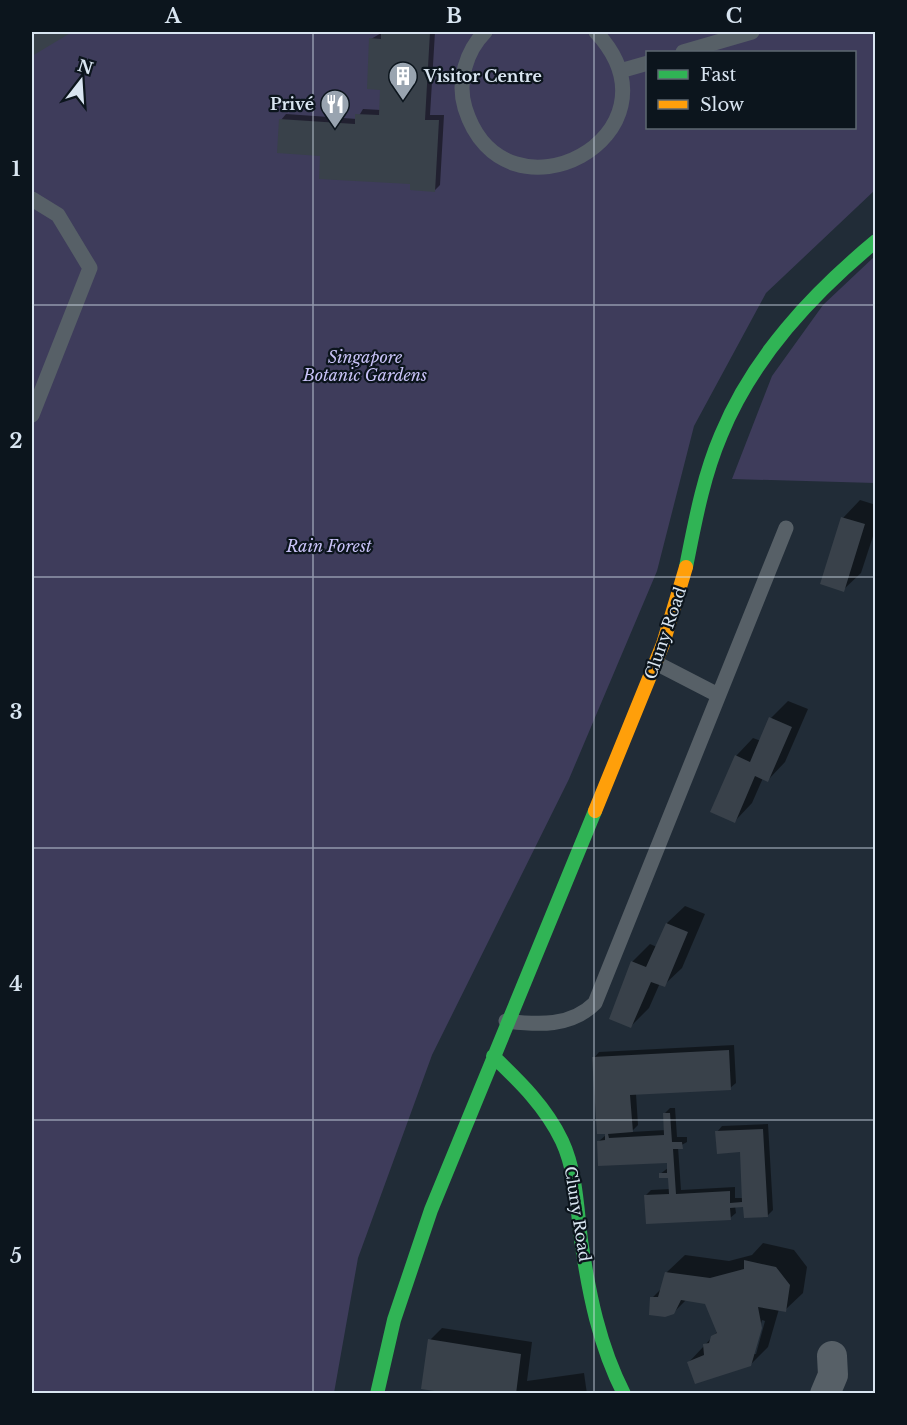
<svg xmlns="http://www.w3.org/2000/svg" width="907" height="1425" font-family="'Libre Baskerville',serif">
  <rect width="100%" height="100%" fill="#212c37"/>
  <path fill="#3e3c5b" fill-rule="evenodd" d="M32 32H875V190L766 293 694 426 657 571 569 779 432 1055 358 1258 334 1393H32ZM648 52H854V128H648Z
    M875 256V483L732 479 772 376 823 305Z"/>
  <path fill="#0007" fill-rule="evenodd" d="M32 32H69L32 54Z
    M383 32H435L430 115H444L440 185 434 191 321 154 281 120 286 114 357 119 363 109 381 110 382 89 371 39Z
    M860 500 876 505V527L861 573 843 590V518Z
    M788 701 808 709 785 762 768 780 763 778 752 803 735 821 736 756 753 738 761 741 771 718Z
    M685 906 705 914 682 968 664 985 660 983 649 1008 631 1026 632 962 650 944 657 947 667 923Z
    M734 1045 736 1083 730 1088 636 1094 638 1125 631 1132 666 1130 665 1113 670 1108H675L677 1137H687V1142L678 1147 681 1190 735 1187V1198H744L741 1151 717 1132 722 1126 768 1124 773 1210 767 1216 745 1206H735L736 1213 730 1218 645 1196 651 1190 670 1189 669 1176 660 1174 668 1168V1161L599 1141 606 1135 594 1058 599 1052Z
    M763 1243 794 1250 807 1267 803 1293 785 1310 779 1309 768 1347 750 1365 689 1362 718 1331 706 1303 686 1300 673 1313 652 1298 663 1287 667 1272 685 1255 729 1261 752 1255ZM762 1320 765 1321 756 1354H753Z
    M442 1328 532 1342 527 1381 584 1373 587 1394H435L430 1340Z"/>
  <path fill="#39414a" d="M32 32H72L32 56Z
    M381 32H430L425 120H439L435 192 410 190V184L319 179 320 156 277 153 279 119 355 124V114L379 115 380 90 367 89 369 38 381 39Z
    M841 517 865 524 844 592 820 584Z
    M769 717 792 727 768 782 755 776 735 823 710 812 735 755 750 762Z
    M666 923 688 932 665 987 651 982 631 1028 609 1019 631 961 646 967Z
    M729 1050 731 1090 630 1095 633 1132 608 1134 609 1138 664 1135 663 1113H670L672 1142H682L683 1149H673L676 1194 730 1191V1203L742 1202 740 1152 717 1154 715 1131 763 1129 768 1217 744 1218 743 1207 730 1208 731 1220 646 1224 644 1195 669 1194 668 1178H659V1173H667V1163L598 1166 597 1141 605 1140V1134H597L592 1057Z
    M744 1260 776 1267 790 1285 786 1312 758 1307 762 1328 751 1366 695 1384 687 1362 704 1355 703 1344 709 1343 711 1336 717 1333 705 1304 681 1300 674 1314 665 1317 649 1315 650 1297H658L665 1272 710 1278 744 1269Z
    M428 1339 521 1354 516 1394H434V1391L421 1389Z"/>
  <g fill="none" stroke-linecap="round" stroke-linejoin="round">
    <path stroke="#576067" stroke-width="15" d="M485 32C466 51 457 82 465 108 504 234 691 135 596 32
      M683 52 752 32
      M620 71 648 63
      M32 199 58 215 90 268 32 415
      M656 663 718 695
      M506 1021C538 1025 571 1027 595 1003L786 528"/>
    <path stroke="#576067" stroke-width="30" d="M825 1394 833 1375 832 1356"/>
    <path stroke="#30b455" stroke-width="14" d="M686 567C695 522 703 477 721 435 753 357 812 294 876 241
      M493 1056C520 1082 546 1107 562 1141 576 1171 577 1207 581 1240 589 1294 599 1345 624 1394
      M377 1394 394 1320 431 1210 595 811"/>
    <path stroke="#ff9f0a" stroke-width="14" d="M595 811 663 644 686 567"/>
  </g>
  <path fill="none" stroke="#d9e5f1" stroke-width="1.5" stroke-opacity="0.55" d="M313 32V1394M594 32V1394M32 305H876M32 577H876M32 848H876M32 1120H876"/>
  <defs>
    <g id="building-pin" transform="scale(1.5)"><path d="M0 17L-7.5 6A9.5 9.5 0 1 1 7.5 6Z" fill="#99a4b0" stroke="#0c151d"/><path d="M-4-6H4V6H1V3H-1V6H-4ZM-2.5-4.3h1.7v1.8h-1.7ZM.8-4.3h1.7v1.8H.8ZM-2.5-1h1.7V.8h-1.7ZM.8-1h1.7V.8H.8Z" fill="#fff"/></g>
    <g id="restaurant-pin" transform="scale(1.5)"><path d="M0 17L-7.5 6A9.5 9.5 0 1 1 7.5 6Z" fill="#99a4b0" stroke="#0c151d"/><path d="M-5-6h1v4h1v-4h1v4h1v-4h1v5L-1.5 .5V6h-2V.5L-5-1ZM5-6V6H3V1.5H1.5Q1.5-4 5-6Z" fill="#fff"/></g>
  </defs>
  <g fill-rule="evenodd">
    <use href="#building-pin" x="403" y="76"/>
    <use href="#restaurant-pin" x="335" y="104"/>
  </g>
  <g text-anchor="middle" stroke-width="4.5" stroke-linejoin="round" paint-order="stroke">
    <g font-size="16" font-weight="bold" fill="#d9e5f1" stroke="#0c151d" text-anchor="start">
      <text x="424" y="82">Visitor Centre</text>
      <text x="314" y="110" text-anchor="end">Privé</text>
    </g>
    <g font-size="16" font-style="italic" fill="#c9c3f8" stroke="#0c151d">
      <text x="365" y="363">Singapore<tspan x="365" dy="18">Botanic Gardens</tspan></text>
      <text x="329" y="552">Rain Forest</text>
    </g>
    <g font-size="16" fill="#d9e5f1" stroke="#0c151d">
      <text transform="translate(665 633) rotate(-71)" y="6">Cluny Road</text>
      <text transform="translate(578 1214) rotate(81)" y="6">Cluny Road</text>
    </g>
  </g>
  <rect width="907" height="1425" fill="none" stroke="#0c151d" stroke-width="66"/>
  <rect x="646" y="51" width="210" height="78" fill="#0c151d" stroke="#5e6872" stroke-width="1.5"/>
  <rect x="658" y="70" width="30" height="9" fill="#30b455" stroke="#5e6872" stroke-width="1.5"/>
  <text x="700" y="81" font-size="18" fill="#d9e5f1">Fast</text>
  <rect x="658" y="100" width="30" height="9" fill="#ff9f0a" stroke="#5e6872" stroke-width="1.5"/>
  <text x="700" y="111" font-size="18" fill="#d9e5f1">Slow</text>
  <g transform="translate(81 81) rotate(17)" stroke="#0c151d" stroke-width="4.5" paint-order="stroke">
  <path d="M0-4.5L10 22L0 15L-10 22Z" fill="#d9e5f1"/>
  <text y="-9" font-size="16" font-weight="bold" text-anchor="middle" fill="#d9e5f1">N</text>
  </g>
  <rect x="33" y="33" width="841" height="1359" fill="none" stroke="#d9e5f1" stroke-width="2"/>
  <g font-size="20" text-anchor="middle" font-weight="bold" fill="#d9e5f1">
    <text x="173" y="23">A</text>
    <text x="454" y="23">B</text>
    <text x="734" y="23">C</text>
    <text x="16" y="176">1</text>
    <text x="16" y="448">2</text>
    <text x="16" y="719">3</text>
    <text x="16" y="991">4</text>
    <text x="16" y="1263">5</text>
  </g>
</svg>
